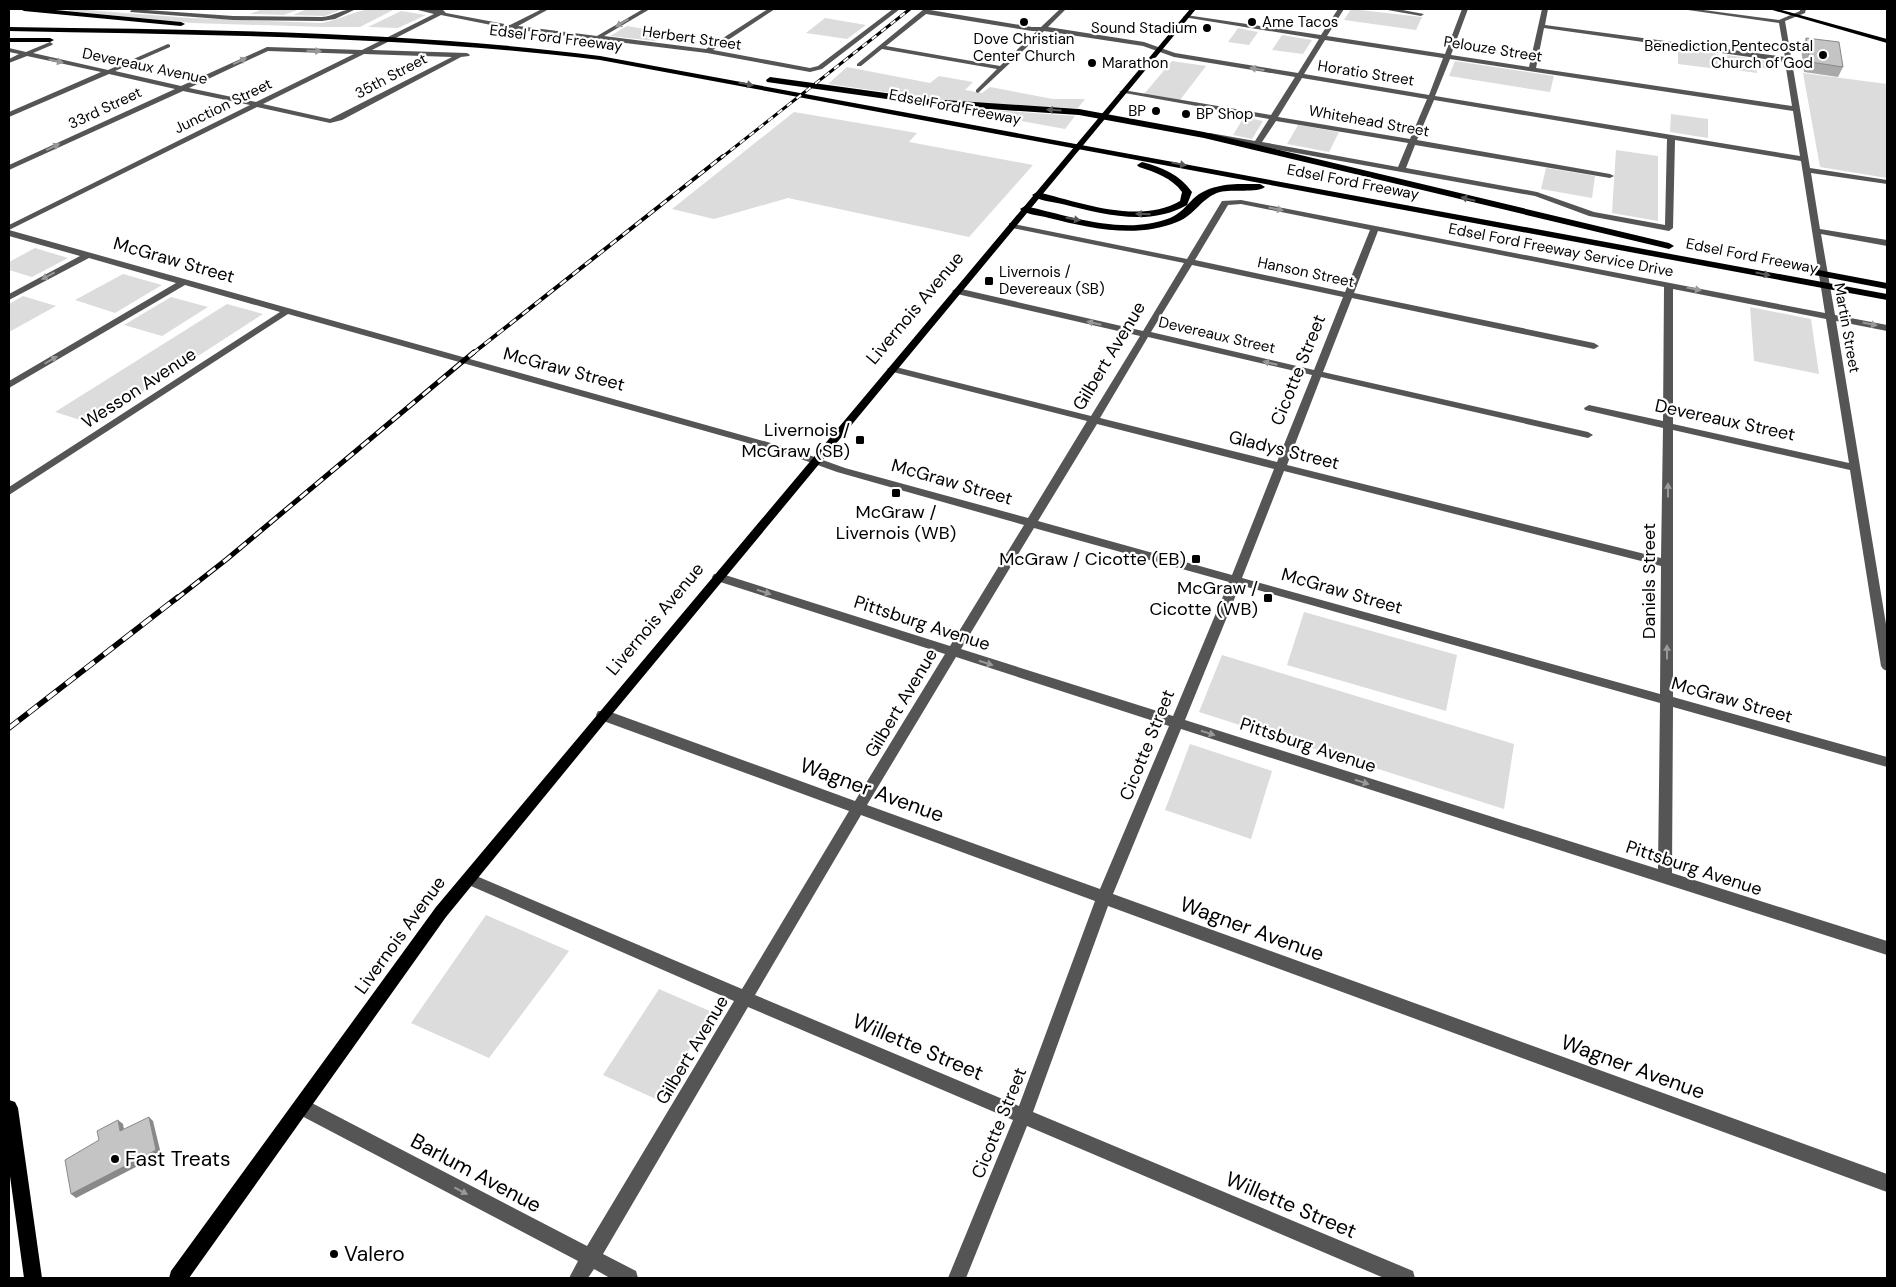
<svg xmlns="http://www.w3.org/2000/svg" width="1896" height="1287" font-family="'DM Sans',sans-serif">
  <rect width="100%" height="100%" fill="#fff"/>
  <path fill="#dcdcdc" d="M73 9 190 18 321 23C349 18 362 4 395 9L360 27H325L192 23 68 11Z
    M263 9H300L284 15 250 14Z
    M307 9H343L325 16 293 15Z
    M1351 9 1422 17 1416 30 1344 20Z
    M401 11 426 15 398 28 368 27Z
    M825 18 866 25 847 39 806 33Z
    M627 26 669 33 655 41 610 36Z
    M1238 28 1258 32 1249 45 1228 42Z
    M1282 35 1312 40 1303 54 1272 50Z
    M1678 48 1718 54V69L1678 64Z
    M1727 55 1775 62 1776 70 1756 67 1757 73 1728 69Z
    M1172 61 1206 66 1180 100 1144 94Z
    M1455 61 1554 76 1550 92 1449 76Z
    M847 67 930 83 939 76 973 82 965 90 982 93 990 87 1053 99H1085L1078 108H1072L963 103 828 84Z
    M1803 73 1887 84V178L1820 167Z
    M940 106 1075 116 1065 129Z
    M794 112 917 133 909 142 1033 165 969 237 788 198 714 219 672 209Z
    M1671 114 1708 119V138L1670 132Z
    M1244 117 1263 121 1252 139 1233 135Z
    M1298 125 1339 132 1329 152 1287 144Z
    M1616 150 1658 156V221L1612 213Z
    M1546 168 1595 176 1592 198 1541 189Z
    M35 248 68 258 32 277 9 270V262Z
    M123 274 162 285 115 313 75 300Z
    M23 296 56 306 9 332V304Z
    M171 297 208 307 162 336 124 325Z
    M227 304 263 314 93 424 55 412Z
    M1750 307 1811 319 1819 374 1754 361Z
    M1304 612 1457 655 1446 711 1287 665Z
    M1222 655 1514 744 1504 809 1199 712Z
    M1190 744 1272 771 1251 839 1165 810Z
    M486 915 569 951 489 1058 411 1023Z
    M659 989 712 1012 658 1100 603 1075Z"/>
  <g fill="none" stroke-linecap="round" stroke-linejoin="round">
    <path fill="#555" fill-rule="evenodd" d="M132 9 233 16 322 17C334 16 344 8 356 9L335 19 322 21 233 20 130 12Z
      M414 9 443 10 446 13 510 25 542 9H549L518 26 597 36 643 9H650L604 36 706 49 768 9H775L713 50 810 68 818 66 893 9H900L822 69 810 72 707 53 511 29 441 15 372 50 467 53 470 55 469 56 461 57 342 120 330 123 257 107 9 230 792 449 845 468 1028 518 1087 421 889 371 887 369 892 366 1091 416 1140 336 957 294 952 291 957 288 1143 331 1184 263 1012 228 1009 227V223L1187 259 1222 201 1241 200 1825 313 1801 161 1675 140 1673 228 1669 231 1589 216 1535 196 1207 137V133H1210L1255 141 1269 119 1119 92 1123 90 1271 115 1295 77 1174 57 1143 46 1044 31 978 93 976 92V90L997 69 882 49 861 66H857V64L924 9 1032 27H1041L1060 9H1066L1048 27 1144 42 1175 53 1298 73 1319 39 1183 17 1186 15 1321 35 1338 9H1344L1327 36 1445 54 1462 9H1468L1451 55 1529 67 1542 9H1548L1545 25 1785 57 1779 23 1681 9H1696L1779 20 1800 11V9H1806L1805 13 1785 21 1810 168 1887 180V184L1811 173 1820 229 1887 240V246L1821 234 1835 315 1887 325V331L1836 321 1887 630V671L1883 669 1881 666 1850 470 1673 430V697L1887 757V767L1673 707 1672 873 1887 941V955L1181 729 1113 894 1887 1174V1192L1108 906 1033 1112 1413 1271 1415 1278H1384L1027 1126 966 1278H948L1013 1120 748 1007 603 1254 636 1271 638 1278H610L594 1269 588 1278H569L578 1261 296 1113 293 1107 296 1101 302 1099 308 1101 587 1246 734 1001 464 883 462 879 464 875 469 873 474 875 742 989 849 811 598 719 596 715 598 711H608L855 801 945 654 714 580 712 577 714 574H722L950 646 1024 525 837 472 784 453 288 314 9 495V487L280 312 185 285 9 388V381L176 283 89 258 9 300V294L80 256 9 236V225L250 105 183 91 9 170V165L175 89 109 74 9 117V112L101 72 27 56 9 63V59L19 54 9 52V48L26 52 50 42 53 44 52 45 33 53 108 70 168 44 170 45V47L115 71 181 86 267 47 362 50 434 14ZM926 14 1032 31H1037L1000 66 886 46ZM1544 28 1785 62 1792 106 1536 68ZM1325 40 1443 58 1429 95 1304 74ZM268 51 354 54 256 102 189 88ZM364 54 452 57 330 119 263 104ZM1450 59 1793 111 1800 156 1435 96ZM1302 78 1427 99 1410 139 1278 117ZM1434 100 1667 139 1665 225 1594 212 1537 192 1406 168 1415 145 1610 178 1614 176 1610 174 1417 140ZM1276 121 1408 143 1398 167 1262 142ZM1241 204 1370 230 1345 292 1195 260 1228 205ZM1378 231 1664 287 1663 421 1589 405 1584 408 1585 410 1663 428 1661 558 1287 465 1321 377 1588 438 1593 435 1588 432 1323 372 1352 298 1594 349 1599 346 1594 343 1354 293ZM1192 265 1343 297 1314 370 1151 332ZM1673 289 1826 319 1849 463 1673 424ZM1148 337 1312 375 1277 462 1100 418ZM1097 424 1274 469 1232 575 1038 521ZM1284 471 1661 566 1660 694 1242 578ZM1034 528 1229 582 1173 716 961 649ZM1240 585 1660 703 1658 869 1185 720ZM956 657 1169 726 1100 889 867 805ZM861 815 1095 901 1019 1106 755 995Z
      M1382 9H1397L1424 14 1421 16Z"/>
    <path fill="#000" fill-rule="evenodd" d="M1190 9H1196L608 719 446 917 189 1278H169L171 1271 436 907Z
      M1769 9H1778L1887 39V43Z
      M9 1100 15 1102 18 1108 42 1278H24L9 1169Z"/>
    <path fill="#000" fill-rule="evenodd" d="M20 9H45L181 22 185 24 181 26 24 11Z
      M9 27C207 30 404 31 600 56L1887 294V300L600 60C404 36 207 35 9 31Z
      M9 38H50L54 40 50 42H9Z
      M770 77 929 99 1079 109 1204 132 1669 243 1674 246 1669 249 1204 138 1079 115 929 105 767 82 766 80Z
      M1142 162C1162 167 1180 175 1192 192L1187 205C1149 227 1102 214 1062 204 1053 202 1039 201 1032 195L1037 192C1080 202 1138 225 1180 201L1182 192C1172 178 1155 172 1139 167L1137 165Z
      M1244 184H1260L1265 187C1258 193 1231 189 1220 192 1202 197 1194 216 1177 222 1136 239 1090 228 1049 218 1040 215 1026 215 1020 209L1025 206C1070 216 1124 236 1170 218 1180 214 1186 206 1193 199 1207 186 1226 184 1244 184Z
      M1813 269 1887 283V289L1809 274 1808 272Z"/>
    <g stroke="#000" stroke-width="3">
      <path id="rail-far3" d="M721 158 910 9"/>
    </g>
    <g stroke="#000" stroke-width="4">
      <path id="rail-far2" d="M472 354 723 156"/>
    </g>
    <g stroke="#000" stroke-width="5">
      <path id="rail-far1" d="M176 599 227 559 474 352"/>
    </g>
    <g stroke="#000" stroke-width="5.5">
      <path id="rail" d="M9 728 178 597"/>
    </g>
    <use href="#rail-far3" stroke="#fff" stroke-width="2" stroke-dasharray="6" stroke-linecap="butt"/>
    <use href="#rail-far2" stroke="#fff" stroke-width="2.5" stroke-dasharray="8" stroke-linecap="butt"/>
    <use href="#rail-far1" stroke="#fff" stroke-width="3" stroke-dasharray="10" stroke-linecap="butt"/>
    <use href="#rail" stroke="#fff" stroke-width="4" stroke-dasharray="12" stroke-linecap="butt"/>
  </g>
  <path fill="#a9a9a9" d="M1806 38 1843 67 1838 77 1804 72 1801 48Z"/>
  <path fill="#898989" d="M149 1117 153 1121 161 1154 76 1198 71 1194Z
    M118 1120 123 1124 125 1135 120 1131Z"/>
  <path fill="#c4c4c4" stroke="#898989" d="M1806 38 1839 42 1843 67 1810 62Z
    M149 1117 156 1150 71 1194 65 1160 99 1140 97 1131 118 1120 120 1131Z"/>
  <defs><path id="oneway-solid" d="M-6-.8H1V-3.2L6.5 0L1 3.2V.8H-6Z" transform="scale(1.25)"/></defs>
  <g fill="#999">
    <use href="#oneway-solid" transform="translate(622 23) rotate(149)"/>
    <use href="#oneway-solid" transform="translate(314 51) rotate(2)"/>
    <use href="#oneway-solid" transform="translate(56 61) rotate(13)"/>
    <use href="#oneway-solid" transform="translate(240 61) rotate(-25)"/>
    <use href="#oneway-solid" transform="translate(1257 69) rotate(-171)"/>
    <use href="#oneway-solid" transform="translate(53 147) rotate(-25)"/>
    <use href="#oneway-solid" transform="translate(1276 209) rotate(11)"/>
    <use href="#oneway-solid" transform="translate(48 276) rotate(152)"/>
    <use href="#oneway-solid" transform="translate(1694 289) rotate(11)"/>
    <use href="#oneway-solid" transform="translate(1094 323) rotate(-167)"/>
    <use href="#oneway-solid" transform="translate(1870 324) rotate(11)"/>
    <use href="#oneway-solid" transform="translate(51 360) rotate(-30)"/>
    <use href="#oneway-solid" transform="translate(1270 363) rotate(-167)"/>
    <use href="#oneway-solid" transform="translate(1668 490) rotate(-90)"/>
    <use href="#oneway-solid" transform="translate(764 592) rotate(18)"/>
    <use href="#oneway-solid" transform="translate(1667 652) rotate(-90)"/>
    <use href="#oneway-solid" transform="translate(986 663) rotate(18)"/>
    <use href="#oneway-solid" transform="translate(1208 733) rotate(18)"/>
    <use href="#oneway-solid" transform="translate(1362 782) rotate(18)"/>
    <use href="#oneway-solid" transform="translate(461 1191) rotate(28)"/>
  </g>
  <g fill="#595959">
    <use href="#oneway-solid" transform="translate(746 84) rotate(11)"/>
    <use href="#oneway-solid" transform="translate(1054 110) rotate(-176)"/>
    <use href="#oneway-solid" transform="translate(1179 164) rotate(11)"/>
    <use href="#oneway-solid" transform="translate(1468 199) rotate(-166)"/>
    <use href="#oneway-solid" transform="translate(1143 214) rotate(-179)"/>
    <use href="#oneway-solid" transform="translate(1073 219) rotate(11)"/>
    <use href="#oneway-solid" transform="translate(1763 274) rotate(11)"/>
  </g>
  <g fill="#000" stroke="#fff" stroke-width="2">
    <circle cx="1024" cy="22" r="5"/>
    <circle cx="1252" cy="22" r="5"/>
    <circle cx="1207" cy="28" r="5"/>
    <circle cx="1823" cy="55" r="5"/>
    <circle cx="1092" cy="63" r="5"/>
    <circle cx="1156" cy="111" r="5"/>
    <circle cx="1186" cy="114" r="5"/>
    <rect x="984" y="276" width="10" height="10" rx="2.5"/>
    <rect x="855" y="435" width="10" height="10" rx="2.5"/>
    <rect x="891" y="488" width="10" height="10" rx="2.5"/>
    <rect x="1191" y="554" width="10" height="10" rx="2.5"/>
    <rect x="1263" y="593" width="10" height="10" rx="2.5"/>
    <circle cx="115" cy="1159" r="5"/>
    <circle cx="334" cy="1254" r="5"/>
  </g>
  <g text-anchor="middle" stroke-width="4.5" stroke-linejoin="round" paint-order="stroke">
    <g font-size="15" fill="#000" stroke="#fff" text-anchor="start">
      <text x="1262" y="27">Ame Tacos</text>
      <text x="1197" y="33" text-anchor="end">Sound Stadium</text>
      <text x="1024" y="44" text-anchor="middle">Dove Christian<tspan x="1024" dy="17">Center Church</tspan></text>
      <text x="1813" y="51" text-anchor="end">Benediction Pentecostal<tspan x="1813" dy="17">Church of God</tspan></text>
      <text x="1102" y="68">Marathon</text>
      <text x="1146" y="116" text-anchor="end">BP</text>
      <text x="1196" y="119">BP Shop</text>
      <text x="999" y="277">Livernois /<tspan x="999" dy="17">Devereaux (SB)</tspan></text>
    </g>
    <g font-size="15" fill="#000" stroke="#fff">
      <text transform="translate(556 38) rotate(7)" y="5">Edsel Ford Freeway</text>
      <text transform="translate(692 38) rotate(8)" y="5">Herbert Street</text>
      <text transform="translate(1493 49) rotate(9)" y="5">Pelouze Street</text>
      <text transform="translate(145 66) rotate(12)" y="5">Devereaux Avenue</text>
      <text transform="translate(1366 73) rotate(9)" y="5">Horatio Street</text>
      <text transform="translate(391 76) rotate(-28)" y="5">35th Street</text>
      <text transform="translate(223 106) rotate(-26)" y="5">Junction Street</text>
      <text transform="translate(955 107) rotate(11)" y="5">Edsel Ford Freeway</text>
      <text transform="translate(105 108) rotate(-25)" y="5">33rd Street</text>
      <text transform="translate(1369 121) rotate(10)" y="5">Whitehead Street</text>
      <text transform="translate(1353 182) rotate(11)" y="5">Edsel Ford Freeway</text>
      <text transform="translate(1561 250) rotate(11)" y="5">Edsel Ford Freeway Service Drive</text>
      <text transform="translate(1752 256) rotate(11)" y="5">Edsel Ford Freeway</text>
      <text transform="translate(1306 272) rotate(12)" y="5">Hanson Street</text>
      <text transform="translate(1847 328) rotate(80)" y="5">Martin Street</text>
      <text transform="translate(1217 335) rotate(13)" y="5">Devereaux Street</text>
    </g>
    <g font-size="18" fill="#000" stroke="#fff">
      <text transform="translate(174 260) rotate(16)" y="6">McGraw Street</text>
      <text transform="translate(915 308) rotate(-50)" y="6">Livernois Avenue</text>
      <text transform="translate(1109 356) rotate(-59)" y="6">Gilbert Avenue</text>
      <text transform="translate(564 369) rotate(15)" y="6">McGraw Street</text>
      <text transform="translate(1298 370) rotate(-68)" y="6">Cicotte Street</text>
      <text transform="translate(139 388) rotate(-33)" y="6">Wesson Avenue</text>
      <text transform="translate(1725 420) rotate(12)" y="6">Devereaux Street</text>
      <text transform="translate(1284 450) rotate(14)" y="6">Gladys Street</text>
      <text transform="translate(952 482) rotate(16)" y="6">McGraw Street</text>
      <text transform="translate(1649 581) rotate(-90)" y="6">Daniels Street</text>
      <text transform="translate(1342 591) rotate(16)" y="6">McGraw Street</text>
      <text transform="translate(655 619) rotate(-50)" y="6">Livernois Avenue</text>
      <text transform="translate(922 623) rotate(18)" y="6">Pittsburg Avenue</text>
      <text transform="translate(1732 700) rotate(16)" y="6">McGraw Street</text>
      <text transform="translate(901 703) rotate(-59)" y="6">Gilbert Avenue</text>
      <text transform="translate(1147 745) rotate(-68)" y="6">Cicotte Street</text>
      <text transform="translate(1308 745) rotate(18)" y="6">Pittsburg Avenue</text>
      <text transform="translate(1694 868) rotate(18)" y="6">Pittsburg Avenue</text>
      <text transform="translate(400 935) rotate(-54)" y="6">Livernois Avenue</text>
      <text transform="translate(692 1050) rotate(-59)" y="6">Gilbert Avenue</text>
      <text transform="translate(999 1123) rotate(-68)" y="6">Cicotte Street</text>
    </g>
    <g font-size="18" fill="#000" stroke="#fff" text-anchor="end">
      <text x="850" y="436">Livernois /<tspan x="850" dy="21">McGraw (SB)</tspan></text>
      <text x="896" y="518" text-anchor="middle">McGraw /<tspan x="896" dy="21">Livernois (WB)</tspan></text>
      <text x="1186" y="565">McGraw / Cicotte (EB)</text>
      <text x="1258" y="594">McGraw /<tspan x="1258" dy="21">Cicotte (WB)</tspan></text>
    </g>
    <g font-size="21" fill="#000" stroke="#fff">
      <text transform="translate(872 790) rotate(20)" y="7">Wagner Avenue</text>
      <text transform="translate(1252 929) rotate(20)" y="7">Wagner Avenue</text>
      <text transform="translate(918 1047) rotate(23)" y="7">Willette Street</text>
      <text transform="translate(1633 1067) rotate(20)" y="7">Wagner Avenue</text>
      <text transform="translate(476 1173) rotate(28)" y="7">Barlum Avenue</text>
      <text transform="translate(1291 1205) rotate(23)" y="7">Willette Street</text>
    </g>
    <g font-size="21" fill="#000" stroke="#fff" text-anchor="start">
      <text x="125" y="1166">Fast Treats</text>
      <text x="344" y="1261">Valero</text>
    </g>
  </g>
  <rect width="1896" height="1287" fill="none" stroke="#000000" stroke-width="20"/>
</svg>
